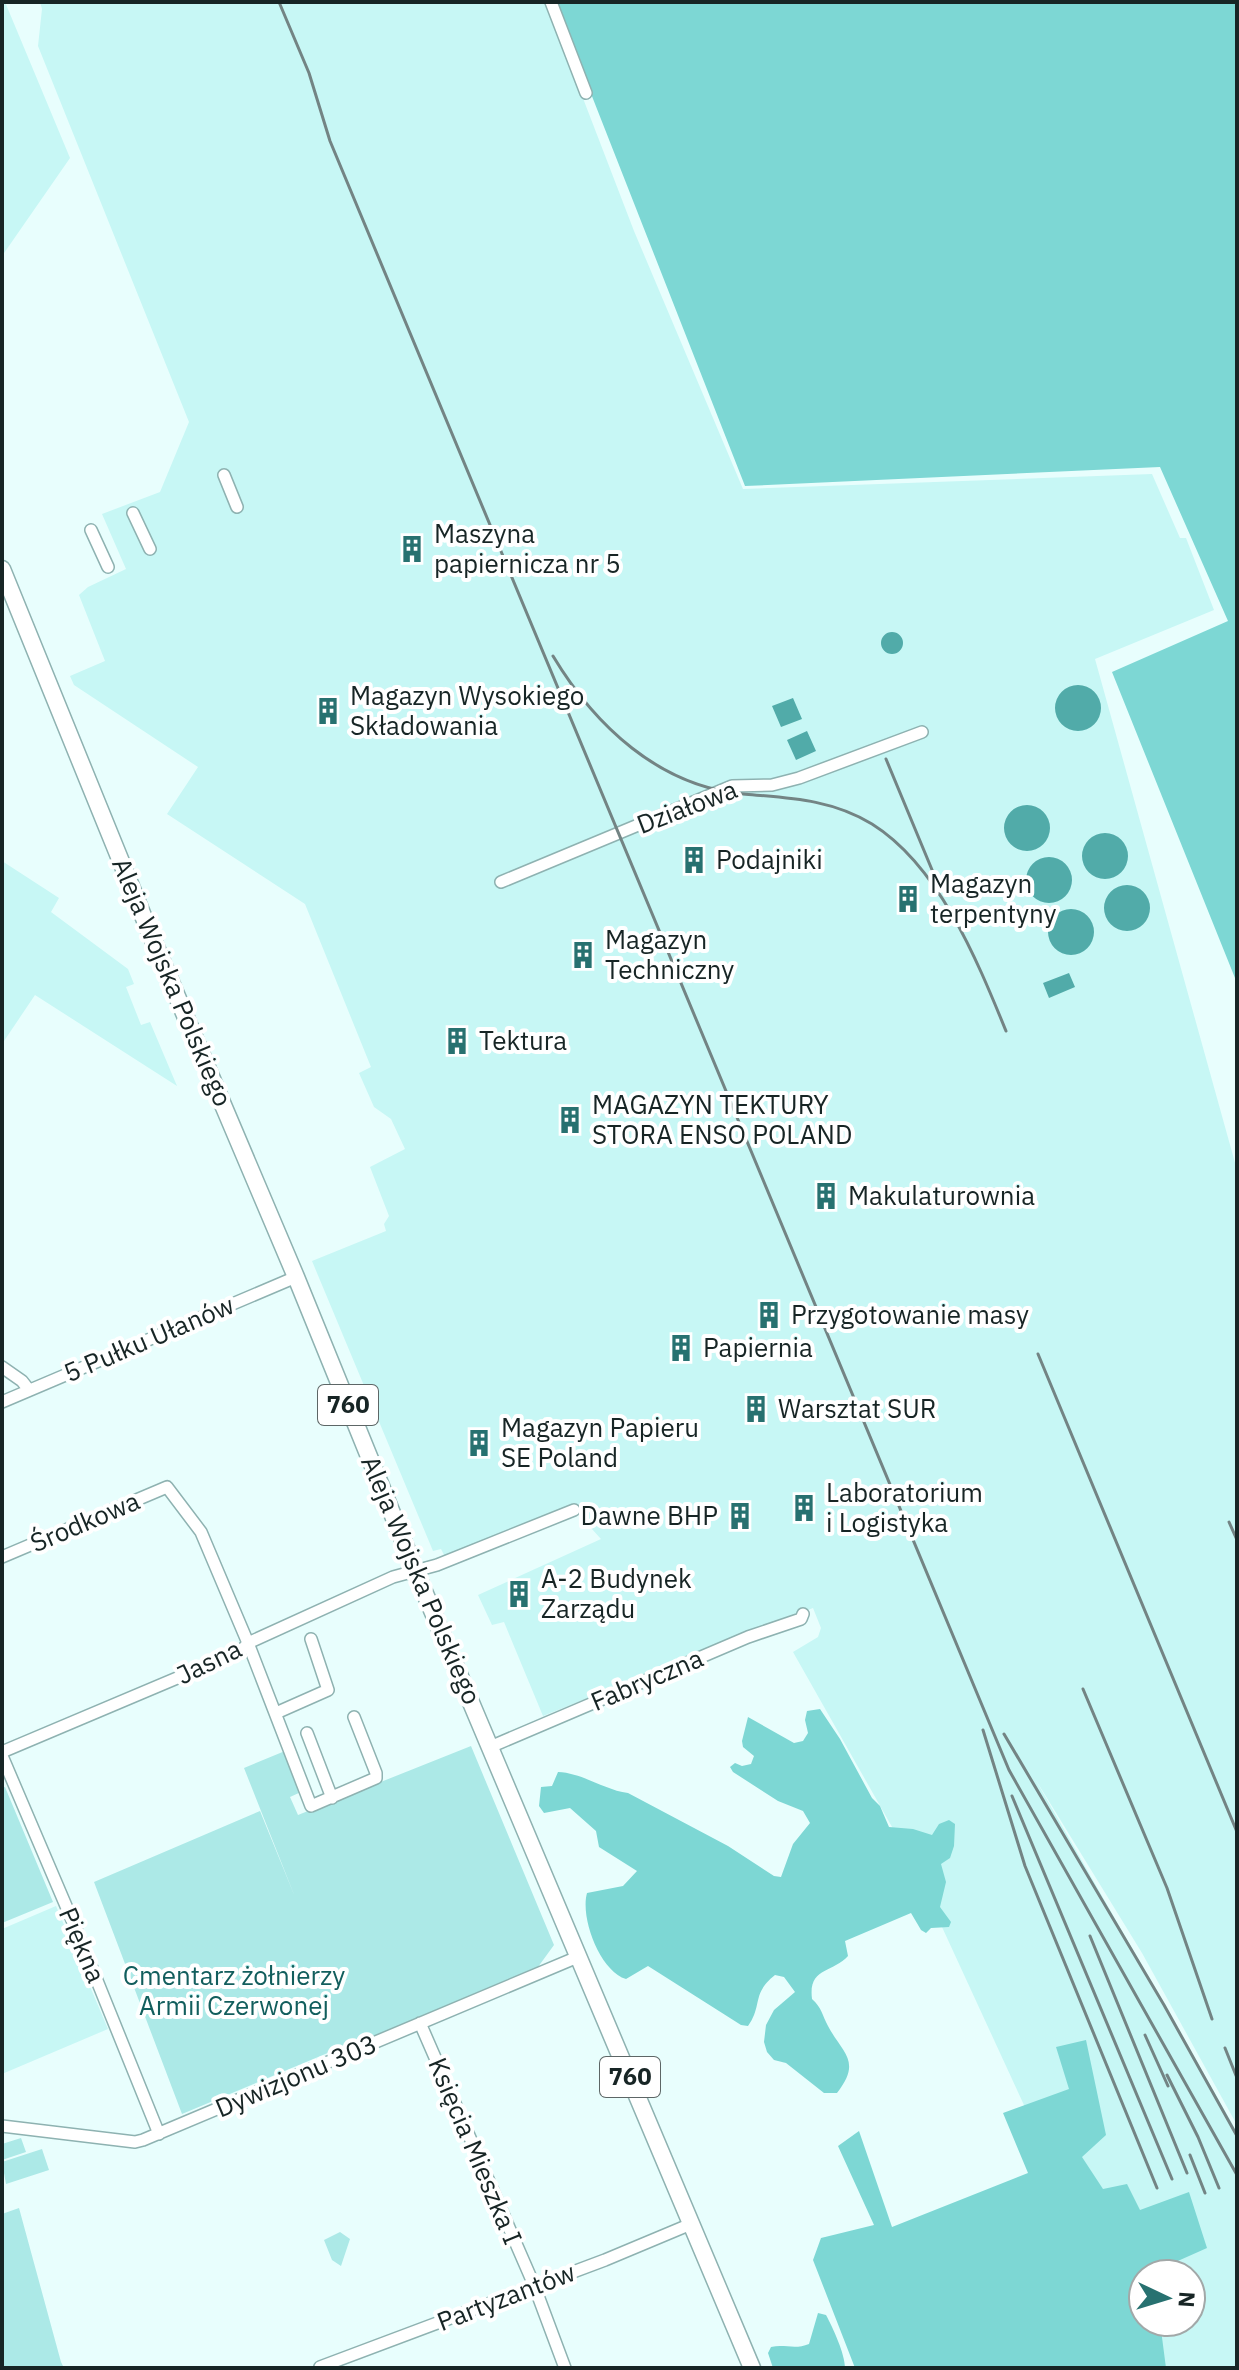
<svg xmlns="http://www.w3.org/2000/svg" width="1239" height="2370" font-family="'IBM Plex Sans',sans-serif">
  <rect width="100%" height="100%" fill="#e8fefd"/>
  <path fill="#c7f7f5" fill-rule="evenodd" d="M2 2H5L70 158 2 256Z
    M40 2H546L634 231 743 489 1152 474 1180 538H1186L1214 610 1095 659 1237 1170V2125L1142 1953 1034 1777 1237 2132V2368H1145L913 1864 793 1652 818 1637 821 1628 813 1608 543 1716 504 1622 492 1625 478 1595 601 1539 572 1507 445 1557 441 1549 433 1551 312 1261 386 1231 384 1224 389 1216 370 1167 405 1149 391 1119 374 1107 359 1073 371 1067 305 904 167 814 198 767 74 685 70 676 105 661 79 595 88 587 126 569 102 514 160 492 189 422 38 46 42 9ZM1143 2274H1191V2322H1143Z
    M2 861 59 898 51 912 128 969 134 984 126 987 141 1025 150 1022 177 1086 35 995 2 1044Z
    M56 1906 108 2029 2 2074V1929Z"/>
  <path fill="#ace9e7" d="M471 1746 554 1945 538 1967 356 2045 354 2042 182 2114 94 1882 260 1811 295 1897 244 1768 285 1751 301 1792 290 1797 298 1815Z
    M5 1787 53 1902 2 1923V1788Z
    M21 2138 26 2152 2 2160V2144Z
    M42 2149 49 2170 6 2184 2 2162Z
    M19 2208 61 2362 64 2368H2V2214Z
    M340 2232 350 2239 341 2266 332 2260 324 2240Z"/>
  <path fill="#7dd7d4" d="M555 2H1237V983L1112 672 1228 621 1160 467 745 486Z
    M820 1709 840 1739 872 1798 880 1806 889 1827 913 1829 932 1835 939 1824 949 1820 955 1824 954 1846 950 1858 941 1864 946 1882 940 1907 951 1922 949 1927 931 1928 926 1933 921 1930 911 1913 845 1941 848 1956C833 1973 808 1967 812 1999 822 2008 822 2015 828 2026 843 2054 862 2061 837 2093H824L786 2063 774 2060 767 2052 764 2042 766 2025 774 2010 795 1992 784 1977 775 1975C751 1994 763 2005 748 2026L741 2025 648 1966 626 1979C600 1971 580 1918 587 1893L623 1886 637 1871 599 1847 596 1831 570 1808 544 1813 539 1806 541 1787 552 1786 558 1772C583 1773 604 1790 628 1793L728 1846 774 1876 781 1877 793 1844 810 1823 803 1811 778 1801 733 1772 730 1767 735 1763 742 1766 751 1764 754 1756 743 1747 742 1741 748 1717 794 1743 803 1741 808 1733 805 1720 807 1711Z
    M1086 2040 1106 2135 1082 2157 1103 2189 1127 2184 1140 2210 1189 2192 1207 2248 1162 2268V2274H1143V2322H1160L1166 2368H855L813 2260 821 2238 874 2225 838 2146 859 2131 892 2227 1028 2173 1003 2113 1069 2089 1056 2047Z
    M818 2313 826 2315C833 2328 845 2354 845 2368H773L768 2353 771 2347C785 2344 795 2350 809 2344Z"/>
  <path fill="#51aba9" d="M881 643a11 11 0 1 1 22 0a11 11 0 1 1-22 0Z
    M1055 708a23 23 0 1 1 46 0a23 23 0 1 1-46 0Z
    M793 698 802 719 781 727 772 706Z
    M807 731 816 751 796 760 787 740Z
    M1004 828a23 23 0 1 1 46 0a23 23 0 1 1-46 0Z
    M1082 856a23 23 0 1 1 46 0a23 23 0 1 1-46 0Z
    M1026 880a23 23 0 1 1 46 0a23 23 0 1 1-46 0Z
    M1104 908a23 23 0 1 1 46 0a23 23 0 1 1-46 0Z
    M1048 932a23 23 0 1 1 46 0a23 23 0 1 1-46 0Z
    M1069 973 1075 987 1049 998 1043 983Z"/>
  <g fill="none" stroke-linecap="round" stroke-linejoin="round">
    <g stroke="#8eb2b1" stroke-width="14">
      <path id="street" d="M551 2 586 93
        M224 475 237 507
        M133 513 150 549
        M91 530 108 567
        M501 882 732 786 772 785 799 778 922 732
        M2 1367 22 1381 29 1390
        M2 1402 296 1277
        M2 1557 167 1487 201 1532 248 1643 311 1806 376 1778V1773L354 1717
        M276 1713 328 1690 311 1639
        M307 1733 332 1798
        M490 1747 748 1637 801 1619 803 1614
        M2 1752 241 1651 248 1643 393 1577 437 1565 574 1510
        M2 1756 81 1941 159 2134
        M420 2023 534 2285 565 2368
        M2 2126 135 2142 143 2140 580 1956
        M320 2367 605 2260 691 2224"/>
    </g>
    <g stroke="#8eb2b1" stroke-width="19">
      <path id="primary" d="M2 569 148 928 296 1277 418 1577 752 2368"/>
    </g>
    <use href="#street" stroke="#fff" stroke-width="11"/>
    <use href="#primary" stroke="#fff" stroke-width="16"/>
    <path stroke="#738484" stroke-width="3" d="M279 2 309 73 330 141 1009 1770 1237 2175
      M553 656C595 726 659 786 743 794 789 798 831 799 872 824 939 866 977 960 1006 1031
      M886 759 935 877
      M1038 1354 1237 1832
      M1229 1522 1237 1540
      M1083 1689 1167 1888 1212 2019
      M983 1730 1025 1866 1157 2188
      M1004 1734 1164 2005 1237 2136
      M1012 1796 1172 2179
      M1090 1936 1187 2173
      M1145 2035 1168 2086
      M1225 2048 1237 2078
      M1167 2075 1198 2137 1219 2188
      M1190 2155 1205 2193"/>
  </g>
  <defs>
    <g id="building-bare" transform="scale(2.16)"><path d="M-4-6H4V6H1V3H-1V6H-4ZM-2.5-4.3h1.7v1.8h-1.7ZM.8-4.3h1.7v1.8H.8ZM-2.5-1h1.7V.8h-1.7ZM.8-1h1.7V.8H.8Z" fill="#277170" stroke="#fff" stroke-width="2.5" paint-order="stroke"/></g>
  </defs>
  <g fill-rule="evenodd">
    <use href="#building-bare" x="412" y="549"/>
    <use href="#building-bare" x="328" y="711"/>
    <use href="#building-bare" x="694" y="860"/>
    <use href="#building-bare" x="908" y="899"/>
    <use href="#building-bare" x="583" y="955"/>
    <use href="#building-bare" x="457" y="1041"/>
    <use href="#building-bare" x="570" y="1120"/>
    <use href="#building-bare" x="826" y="1196"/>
    <use href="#building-bare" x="769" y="1315"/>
    <use href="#building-bare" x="681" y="1348"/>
    <use href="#building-bare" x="756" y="1409"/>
    <use href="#building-bare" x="479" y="1443"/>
    <use href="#building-bare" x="804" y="1508"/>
    <use href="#building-bare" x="740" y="1516"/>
    <use href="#building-bare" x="519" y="1594"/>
  </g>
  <g text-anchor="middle" stroke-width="8" stroke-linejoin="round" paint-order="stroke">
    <g fill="#fff" stroke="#5d6666" stroke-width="2">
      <rect x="318" y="1385" width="60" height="40" rx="6"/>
      <rect x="600" y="2057" width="60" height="40" rx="6"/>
    </g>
    <g font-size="24" font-weight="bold" fill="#172525">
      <text x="348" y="1413">760</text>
      <text x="630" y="2085">760</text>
    </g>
    <g font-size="26" fill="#172525" stroke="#fff" text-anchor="start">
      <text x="434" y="543">Maszyna<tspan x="434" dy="30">papiernicza nr 5</tspan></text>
      <text x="350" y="705">Magazyn Wysokiego<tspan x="350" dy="30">Składowania</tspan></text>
      <text x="716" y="869">Podajniki</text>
      <text x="930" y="893">Magazyn<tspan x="930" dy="30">terpentyny</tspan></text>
      <text x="605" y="949">Magazyn<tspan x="605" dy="30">Techniczny</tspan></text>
      <text x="479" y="1050">Tektura</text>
      <text x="592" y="1114">MAGAZYN TEKTURY<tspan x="592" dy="30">STORA ENSO POLAND</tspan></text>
      <text x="848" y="1205">Makulaturownia</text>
      <text x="791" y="1324">Przygotowanie masy</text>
      <text x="703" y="1357">Papiernia</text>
      <text x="778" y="1418">Warsztat SUR</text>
      <text x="501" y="1437">Magazyn Papieru<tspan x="501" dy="30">SE Poland</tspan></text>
      <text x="826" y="1502">Laboratorium<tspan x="826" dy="30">i Logistyka</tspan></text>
      <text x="718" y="1525" text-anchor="end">Dawne BHP</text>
      <text x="541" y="1588">A-2 Budynek<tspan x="541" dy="30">Zarządu</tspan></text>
    </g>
    <g font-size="26" fill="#172525" stroke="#fff">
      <text transform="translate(687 807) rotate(-21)" y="9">Działowa</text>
      <text transform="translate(172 982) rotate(67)" y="9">Aleja Wojska Polskiego</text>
      <text transform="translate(149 1339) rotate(-23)" y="9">5 Pułku Ułanów</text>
      <text transform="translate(85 1522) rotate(-23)" y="9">Środkowa</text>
      <text transform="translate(421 1580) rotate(67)" y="9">Aleja Wojska Polskiego</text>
      <text transform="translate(209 1662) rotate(-26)" y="9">Jasna</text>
      <text transform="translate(647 1680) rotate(-23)" y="9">Fabryczna</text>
      <text transform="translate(82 1945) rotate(67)" y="9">Piękna</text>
      <text transform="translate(296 2076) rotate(-23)" y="9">Dywizjonu 303</text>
      <text transform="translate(475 2151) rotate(67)" y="9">Księcia Mieszka I</text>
      <text transform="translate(506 2297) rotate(-21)" y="9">Partyzantów</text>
    </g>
    <g font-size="26" fill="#125e5d" stroke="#fff">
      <text x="234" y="1985">Cmentarz żołnierzy<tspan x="234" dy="30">Armii Czerwonej</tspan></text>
    </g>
  </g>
  <rect width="1239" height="2370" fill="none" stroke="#172525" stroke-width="8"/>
  <g transform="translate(1167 2298) rotate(94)"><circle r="38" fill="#ffffff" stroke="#a2a8a8" stroke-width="2"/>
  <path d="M0-6L14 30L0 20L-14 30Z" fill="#277170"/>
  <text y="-12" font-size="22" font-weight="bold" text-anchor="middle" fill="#172525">N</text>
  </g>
</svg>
